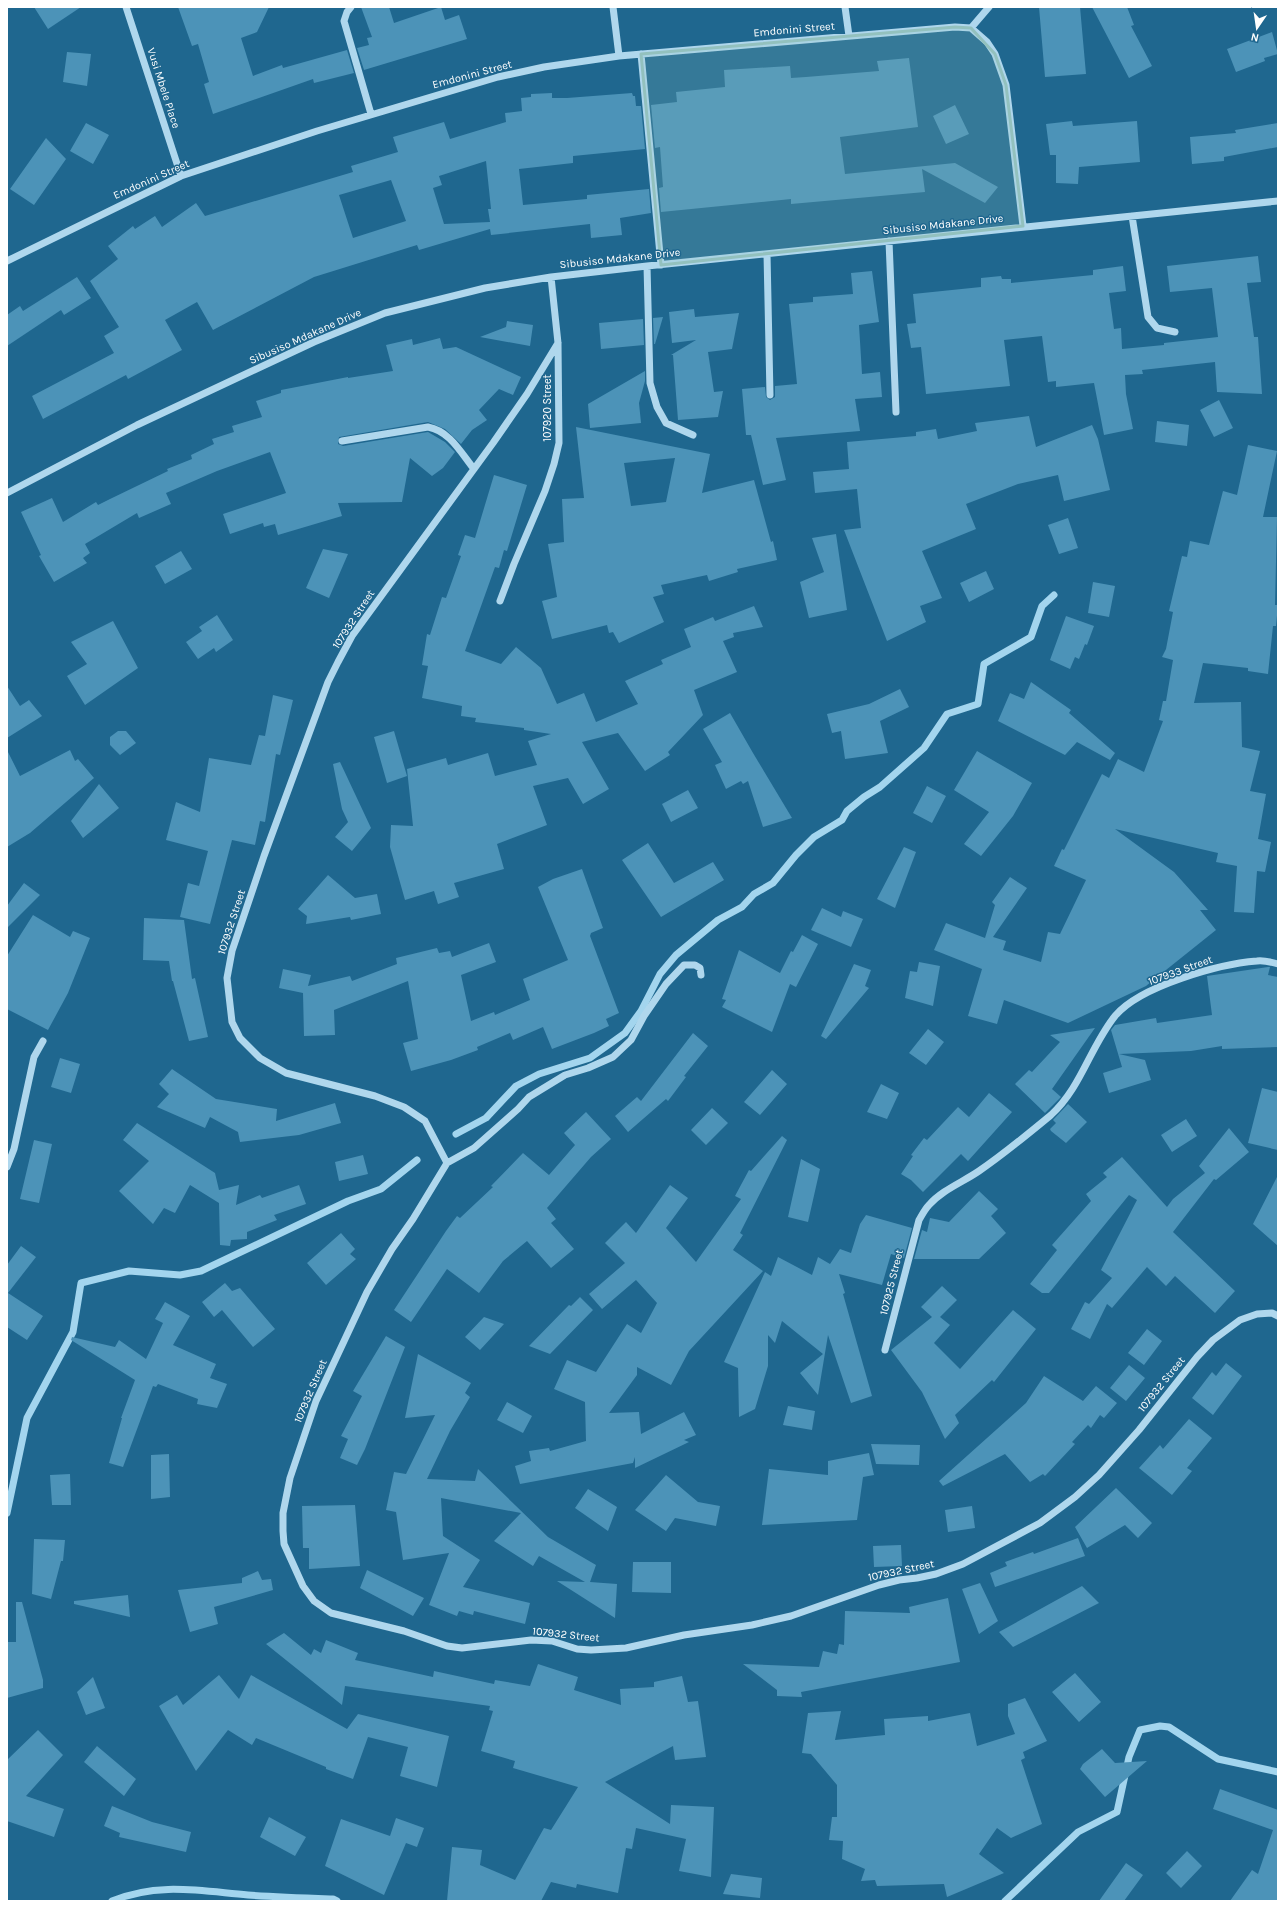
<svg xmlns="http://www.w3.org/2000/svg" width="1285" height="1908" font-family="Karla,sans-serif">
  <rect width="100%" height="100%" fill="#1f678f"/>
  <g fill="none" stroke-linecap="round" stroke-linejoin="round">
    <path stroke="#a3d5ee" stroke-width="7" d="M456 1134 486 1118 516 1086 539 1074 590 1058 625 1033 641 1011 660 974 676 955 718 920 742 907 754 894 773 883 796 855 814 837 842 820 847 811 864 797 880 787 924 748 947 714 978 704 984 664 1031 637 1042 606 1054 595
      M7 1513 27 1418 73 1332 81 1283 129 1271 180 1275 201 1271 348 1201 381 1189 417 1160
      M112 1901C158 1882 200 1891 248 1895 276 1897 305 1898 333 1899L337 1901
      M1005 1901 1078 1832 1117 1812 1129 1757 1140 1730 1160 1726 1169 1727 1218 1759 1278 1772"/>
  </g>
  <path fill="#4c93b8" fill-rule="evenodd" d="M34 7H81L48 29Z
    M178 7H269L257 32 241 38 253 76 282 65 283 68 347 50 354 73 314 83 313 79 213 114 204 84 209 82 198 44 192 46Z
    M361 7H389L394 23 441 7 445 20 459 15 467 39 364 70 357 48 369 45 367 38 372 37Z
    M1039 7H1080L1086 74 1045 77Z
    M1092 7H1127L1134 25 1131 26 1152 66 1129 78Z
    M1272 32 1278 54 1264 58 1265 61 1236 72 1227 49Z
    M67 52 91 54 87 86 63 82Z
    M909 58 918 127 840 137 845 174 955 163 998 187 985 203 922 169 925 192 791 204V199L661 212 659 188 663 187 660 147 655 148 651 105 677 102 676 92 725 87 724 70 790 66 791 78 806 77 879 71 877 61Z
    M552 93V98H567L632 93 633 96H635L636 106H641L645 149 573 156V163L519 169 523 205 587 199V195L649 189 651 213 620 218 622 235 591 238 590 224 491 235 490 229 419 250 417 245 314 277 213 330 197 302 165 320 182 350 128 379 126 375 43 419 32 396 114 353 104 336 119 327 90 281 118 259 108 246 133 226 135 229 155 216 162 227 196 203 205 216 353 172 351 166 398 152 393 137 444 122 450 139 506 122 505 113 522 111 521 98 531 97V94ZM486 161 491 209H488L490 222 444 224 433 188 442 185 439 176ZM391 180 406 221 353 238 339 195Z
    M955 105 969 134 946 144 933 116Z
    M1072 121 1073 126 1137 121 1140 162 1079 167 1078 184 1056 183V155H1050L1046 124Z
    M86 123 109 135 93 164 70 151Z
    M1278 123V147L1224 157V161L1192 164 1190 137 1236 133 1235 130Z
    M46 138 66 159 34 205 10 189Z
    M1258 256 1261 282 1247 283 1254 337H1258L1262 394 1217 392 1215 362 1142 370 1143 374 1125 375 1126 394 1133 429 1104 435 1094 383 1056 387V381L1048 382 1042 336 1004 340 1010 386 926 394 921 347 911 348 907 324 916 323 913 294 981 287V278L1001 276 1002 279H1011V283L1093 275V270L1123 266 1126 291 1109 293 1114 329 1121 328 1122 349 1164 345V343L1218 337 1212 288 1170 292 1167 266Z
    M872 271 879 322 859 325 862 374 880 372 882 397 855 399 860 431 776 438 786 480 763 485 751 435H746L742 389 765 387 766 397 770 400 775 397V386L797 384 789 304 813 302V297L853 294 851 273Z
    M77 277 91 298 64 315 61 310 7 346V315L20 306 23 311Z
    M694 309 695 317 739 313 732 349 708 352 714 392 723 391 718 417 678 420 673 355H671L696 340 672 343 669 312Z
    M663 317 655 344H654L653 318Z
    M643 319 644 345 601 349 599 323Z
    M507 321 533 325 530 346 480 337 506 327Z
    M440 338 443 349 456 347 521 377 513 395 499 389 479 410 487 420 472 430 461 444 445 429 428 422 339 437 338 444 343 446 428 432 445 442 455 452 443 468 432 476 410 458 402 502 338 503 342 516 278 535 275 524 264 527 263 523 230 534 223 514 286 493 270 452 217 471 166 493 171 504 139 518 137 513 85 544 90 553 83 558 87 563 54 582 39 556 41 555 21 512 52 498 63 522 96 502 98 505 110 499 168 471 167 469 192 459 191 455 214 444 212 439 234 432 232 426 262 417 256 401 281 393V390L348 377V378L393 371 386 345 412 339 413 345Z
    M645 371V381L639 403 641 423 590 428 588 404Z
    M1219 400 1233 428 1214 437 1200 410Z
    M1029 416 1036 447 1092 425 1098 439 1110 490 1064 501 1058 475 1018 484 966 504 976 529 922 551 942 598 920 606 926 622 887 641 844 530 861 528 857 489 815 493 813 472 849 469 847 442 916 436V432L936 429 938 439 977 431 975 423Z
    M1157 421 1189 425 1187 446 1155 442Z
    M576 427 710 454 702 493 754 480 771 542 773 541 777 560 737 569 738 572 709 581 707 575 661 585 664 594 653 597 664 622 619 643 613 632 609 633 607 625 552 639 542 601 557 597 548 544 564 542 562 499 584 498ZM675 458 666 502 631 506 624 463Z
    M1248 445 1277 451 1263 517H1277L1275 605H1278L1276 626H1273L1268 674 1248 671V668L1203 663 1194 703 1241 702 1242 747 1260 751 1250 791 1266 794 1258 839 1271 842 1265 872 1257 871 1254 913 1234 912 1237 866 1216 862 1218 853 1115 829 1174 872 1208 910H1200L1216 930 1146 986 1068 1023 1004 1000 997 1024 968 1016 982 969 934 950 946 923 985 938 995 905 992 902 1010 877 1027 888 993 937 1006 941 1003 950 1041 962 1048 932 1060 934 1086 880 1054 866 1062 849 1064 850 1102 774 1109 778 1118 759 1144 772 1163 721 1159 720 1163 701H1166L1173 660 1162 657 1166 649 1173 612 1169 611 1182 556 1187 557 1190 541 1209 545 1223 491 1237 495Z
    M494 475 527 485 507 551 504 550 499 568 495 567 465 651 501 664 516 647 541 668 557 704 584 693 596 722 638 704 625 681 663 664 661 660 691 647 684 629 713 617 715 621 754 606 763 627 733 633 734 637 723 641 737 672 694 690 703 715 668 752 670 755 645 771 618 733 582 742 609 789 583 804 568 778 533 786 547 825 497 844 504 869 454 883 459 897 438 904 434 891 405 900 390 847 391 825 413 826 407 769 446 758 448 765 488 753 495 776 537 765 528 741 551 734 524 730V728L475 722 476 718 461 716 462 706 422 698 428 666 422 665 427 634 430 635 442 597 446 598 461 556 458 555 465 535 475 538Z
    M1068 518 1078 548 1059 554 1048 525Z
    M836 534 847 610 809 618 800 582 824 572 812 538Z
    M323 549 348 554 329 598 306 588Z
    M181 551 192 569 165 584 155 566Z
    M986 571 994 589 969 602 960 583Z
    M1093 582 1115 586 1109 617 1088 613Z
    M217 615 233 640 216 652 214 648 198 659 186 642 202 631 199 627Z
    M1066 616 1094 626 1087 645 1085 644 1079 659 1075 657 1070 669 1050 660Z
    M113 621 138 668 85 705 67 676 87 664 71 642Z
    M1031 682 1071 710 1069 713 1115 753 1110 760 1077 742 1065 755 998 721 1010 693 1024 699Z
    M7 686 20 706 29 700 42 716 7 738Z
    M900 689 909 707 880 721 888 753 845 759 841 731 832 733 827 714 869 704Z
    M273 695 293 700 280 755 276 754 265 822 260 821 255 845 232 840 210 924 180 917 188 883 199 886 208 851 166 840 176 802 200 812 209 758 251 765 259 735 265 736Z
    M730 713 753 753 792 818 763 827 748 781 743 784 741 781 726 789 715 765 722 762 703 729Z
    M118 731H126L136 743 120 755 110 745V737Z
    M394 731 407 776 387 783 374 737Z
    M7 750 20 776 70 750 75 761 78 759 94 778 30 833 7 847Z
    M977 751 1032 783 1013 816 981 856 964 844 989 812 954 790Z
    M340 762 371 828 352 851 335 837 348 822 342 809 333 764Z
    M99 784 119 808 83 838 71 821Z
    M927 786 946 796 932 823 913 813Z
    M688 790 698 808 671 822 662 804Z
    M648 843 674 883 713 862 724 880 661 917 622 860Z
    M904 847 916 852 895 908 877 899Z
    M582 869 603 928 591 933 590 936 619 1013 606 1019 609 1026 594 1033 552 1049 543 1027 513 1040 510 1033 477 1047 478 1050 451 1060 411 1071 403 1043 418 1039 408 981 334 1010 335 1035 304 1036 303 993 279 988 283 969 311 975 308 986 350 976 352 981 397 964 396 958 437 948 439 953 450 951 452 957 489 943 496 962 461 975 471 1021 494 1012 495 1015 530 1000 523 979 568 960 538 887 553 879Z
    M328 875 355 898 377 894 381 914 351 920 350 917 306 924 307 916 298 909Z
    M24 883 40 895 7 928V906Z
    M822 908 841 917 843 911 863 919 851 947 811 930Z
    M33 915 70 937 73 931 90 938 68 993 48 1030 7 1009V956Z
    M144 918 184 920 192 979 195 978 208 1037 189 1041 173 981H172L169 961 143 960Z
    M802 935 818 944 796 987 790 984 772 1032 722 1007 726 1000 722 999 739 950 780 973 791 951 793 952Z
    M919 962 940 966 933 1006 905 998 910 971 917 972Z
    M854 964 871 970 865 986 869 988 826 1039 821 1036Z
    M1268 967H1270L1268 975 1278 977V1047L1222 1049V1046L1191 1051 1119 1054 1145 1060 1151 1080 1109 1093 1103 1073 1122 1067 1111 1030 1115 1025 1156 1018 1157 1023 1212 1015 1207 976Z
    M1095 1028 1052 1089 1061 1097 1045 1113 1015 1084 1029 1070 1032 1072 1060 1042 1050 1035Z
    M928 1029 944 1042 926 1065 909 1053Z
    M693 1033 708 1046 684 1076 686 1077 668 1101 666 1099 628 1132 615 1116 637 1097 641 1101Z
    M60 1058 80 1064 71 1093 51 1087Z
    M172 1069 216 1099 277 1109 276 1121 335 1103 341 1123 299 1135 240 1142 238 1132 210 1117 205 1128 157 1107 169 1094 159 1084Z
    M772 1070 787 1084 760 1115 744 1102Z
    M881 1084 899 1093 887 1119 867 1112Z
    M1262 1088 1278 1092V1150L1248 1143Z
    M989 1093 1012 1112 968 1161 961 1154 923 1192 911 1180 901 1174 913 1156 911 1155 924 1138 927 1140 958 1107 969 1117Z
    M1068 1104 1087 1122 1066 1143 1051 1131 1050 1129 1056 1123 1053 1120Z
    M712 1108 728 1123 706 1145 691 1130Z
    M586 1112 611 1139 591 1157 547 1208 556 1219 551 1223 574 1249 551 1268 527 1241 503 1261 479 1293 447 1269 411 1322 394 1310 446 1231 457 1216 460 1218 493 1187 491 1186 523 1153 549 1175 575 1145 564 1133Z
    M1186 1119 1197 1136 1172 1152 1161 1135Z
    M137 1123 215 1173 219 1190 239 1185 236 1205 260 1195 262 1198 299 1185 306 1204 274 1215 277 1220 247 1232V1239L231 1240 230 1246 220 1245 219 1203 190 1185 175 1213 164 1208 153 1224 119 1191 149 1161 123 1140Z
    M1229 1128 1249 1152 1216 1180 1214 1179 1173 1232 1235 1291 1215 1313 1175 1276 1166 1286 1147 1267 1112 1308 1107 1304 1090 1339 1071 1329 1085 1302 1089 1304 1112 1278 1101 1270 1137 1200 1129 1195 1049 1293H1042L1030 1284 1057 1250 1052 1245 1091 1201 1086 1194 1107 1177 1103 1173 1122 1157 1167 1207 1173 1199 1205 1173 1199 1166Z
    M782 1136 787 1140 740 1233 743 1235 733 1250 763 1271 689 1351 671 1385 637 1367V1375L609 1413 639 1412 641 1434 684 1412 696 1435 684 1440 689 1442 635 1468V1457L633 1463 520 1484 515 1466 531 1461 529 1451 549 1448 550 1451 586 1441 585 1402 554 1389 567 1360 596 1372 627 1324 641 1333 657 1303 636 1280 602 1309 589 1294 625 1263 605 1243 626 1222 636 1233 670 1185 688 1198 666 1228 696 1262 741 1199 735 1196 749 1170 751 1171Z
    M34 1140 52 1144 39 1203 20 1199Z
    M363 1155 368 1174 339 1181 335 1162Z
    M801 1159 820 1169 808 1222 788 1217Z
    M1278 1175V1246L1253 1224Z
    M979 1191 998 1209 991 1216 1006 1233 979 1259H914L922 1230 927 1232 930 1218 949 1222Z
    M866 1215 912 1228 904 1258 891 1254 882 1285 839 1274 845 1293 843 1294 872 1396 851 1403 828 1335 818 1395 800 1373 823 1354 782 1321 775 1343 768 1335V1366L755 1409 739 1417 738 1368 724 1362 765 1272 771 1276 778 1257 812 1275 818 1257 830 1264 840 1249 851 1253 860 1224Z
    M341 1233 355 1249 350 1254 356 1259 326 1285 307 1263Z
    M21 1246 36 1257 8 1293 43 1316 27 1340 7 1327V1265Z
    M225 1283 232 1291 240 1288 275 1329 253 1347 222 1310 214 1317 202 1302Z
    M942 1286 957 1300 940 1317 950 1325 934 1343 960 1369 1013 1310 1036 1329 994 1382 992 1380 955 1415 959 1423 945 1439 922 1392 891 1350 932 1317 921 1307Z
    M580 1297 593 1310 550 1354 529 1346 569 1305 571 1306Z
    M165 1302 190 1316 173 1345 216 1364 210 1378 227 1384 217 1408 197 1404 198 1399 158 1384 156 1387 153 1386 123 1467 109 1463 122 1418H121L135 1380 71 1340 72 1337 115 1347 119 1340 146 1359 163 1323 155 1319Z
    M484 1317 504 1324 480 1350 465 1337Z
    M1147 1329 1162 1341 1144 1365 1128 1353Z
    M386 1336 405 1347 365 1449 357 1465 340 1458 348 1439 341 1436 362 1396 353 1391Z
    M418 1354 471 1383 465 1393 470 1397 450 1431 427 1479 475 1481 478 1469 548 1537 596 1565 590 1582 617 1584 615 1618 557 1581 585 1582 539 1556 533 1566 494 1541 521 1513 441 1498 443 1536 480 1560 463 1587 530 1603 525 1624 474 1611 473 1615 459 1611 457 1616 429 1605 449 1553 403 1560 396 1512 386 1510 394 1472 406 1474 435 1415 405 1418Z
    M1226 1363 1242 1376 1213 1415 1192 1398 1212 1372 1216 1376Z
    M1129 1365 1145 1378 1126 1401 1110 1388Z
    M1044 1376 1083 1401 1096 1386 1117 1403 1104 1418 1100 1415 1091 1428 1088 1425 1072 1442 1075 1444 1045 1476 1043 1474 1030 1482 1005 1454 943 1486 939 1481 1026 1403Z
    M507 1402 532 1416 523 1433 497 1420Z
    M788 1406 815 1411 812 1430 783 1425Z
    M1189 1419 1212 1438 1187 1468 1192 1471 1172 1495 1139 1468 1160 1445 1163 1449Z
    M871 1444 920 1445 919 1465 876 1464Z
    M869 1453 874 1475 863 1477 857 1520 762 1525 769 1469 828 1475V1461Z
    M169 1454 170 1497 151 1499V1455Z
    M70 1474 71 1505H52L50 1475Z
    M666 1475 698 1502 720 1506 716 1526 675 1518 666 1531 635 1510Z
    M1116 1488 1152 1523 1138 1538 1125 1525 1087 1548 1075 1527Z
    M588 1489 617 1507 608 1531 575 1508Z
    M355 1505 360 1566 309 1569V1548H303L302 1506Z
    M972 1506 975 1528 948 1532 945 1510Z
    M1078 1538 1085 1556 995 1587 990 1573 1007 1566 1005 1562 1033 1552 1034 1554Z
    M34 1539 65 1540 63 1561H61L51 1599 32 1594Z
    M901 1545 902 1566 874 1567 873 1546Z
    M633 1562H671V1593L632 1592Z
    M367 1570 424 1598 413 1616 360 1588Z
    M258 1571 262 1580 271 1579 273 1590 214 1607 218 1624 190 1632 178 1590 242 1583V1578Z
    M980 1583 998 1621 979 1634 962 1589Z
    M1082 1586 1099 1603 1013 1647 999 1632Z
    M128 1595 130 1617 74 1604V1601Z
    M948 1598 960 1662 801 1692 802 1697 777 1696V1690L743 1664 819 1667 823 1651 837 1654 839 1644 844 1645 845 1611 910 1613 909 1607Z
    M16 1602H22L43 1680V1688L7 1698V1642H16Z
    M284 1633 311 1655 314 1649 321 1653 326 1640 358 1653 355 1660 433 1677 434 1671 494 1684 495 1680 530 1686 538 1664 578 1677 574 1690 621 1705 620 1689 654 1687V1682L682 1676 688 1702 698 1701 706 1757 675 1760 673 1746 605 1782 670 1824 671 1805 714 1807 711 1877 679 1871 686 1839 636 1828 632 1849 626 1848 618 1893 577 1884 576 1888 551 1882 541 1901H447L452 1847 482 1850 480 1865 515 1880 544 1828 551 1830 578 1787 513 1768 515 1761 481 1751 493 1711 489 1710 490 1706 345 1686 342 1705 266 1644Z
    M1075 1673 1101 1702 1079 1722 1052 1692Z
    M219 1675 239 1699 251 1675 347 1729 358 1714 449 1736 437 1787 400 1776 408 1747 368 1737 353 1779 326 1769V1767L256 1738 252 1745 228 1730 196 1771 159 1706 177 1695 183 1705Z
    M93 1677 105 1708 86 1715 77 1692Z
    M1025 1698 1047 1741 1023 1752 1025 1758 1021 1760 1042 1824 1011 1838 997 1828 979 1854 1004 1873 947 1897 944 1884 877 1886 875 1880 861 1881 865 1869 842 1859 843 1841 829 1840 832 1817H837V1785L811 1754 802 1753 808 1713 841 1711 835 1740 885 1735 884 1719 928 1716V1721L970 1713 977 1746 1015 1734 1008 1716V1704Z
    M38 1730 63 1755 26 1796 64 1809 54 1837 7 1821V1760Z
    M97 1746 136 1779 124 1796 84 1762Z
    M1102 1749 1115 1763 1147 1761 1105 1797 1080 1769 1083 1764Z
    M1220 1789 1278 1810V1901H1230L1252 1870 1258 1874 1273 1830 1213 1809Z
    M112 1806 152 1822 191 1832 186 1852 119 1837 120 1833 104 1826Z
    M269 1817 306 1837 295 1856 260 1837Z
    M396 1818 424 1828 417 1847 406 1843 384 1895 325 1866 341 1819 390 1836Z
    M1187 1851 1202 1866 1181 1888 1166 1873Z
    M1126 1863 1143 1875 1124 1901H1099Z
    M731 1874 762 1878 760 1898 723 1894Z"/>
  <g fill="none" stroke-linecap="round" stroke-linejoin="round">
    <path stroke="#afd7ed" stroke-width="7" d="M126 7 181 176
      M351 7 347 12 344 21 371 114
      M613 7 619 56
      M845 7 849 36
      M971 28 989 7
      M641 54 661 265
      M1132 216 1148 317 1157 328 1175 332
      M889 241 896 412
      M767 254 770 395
      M7 261 181 176 317 131 498 77 544 67 619 56 955 27 971 28 987 42 995 54 1006 85 1023 226
      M647 266 650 383 657 407 666 423 693 435
      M558 343 527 394 493 443 352 636 338 662 328 682 264 856 232 951 227 978 232 1022 240 1038 260 1058 286 1073 375 1096 404 1107 425 1121 447 1163 413 1219 392 1249 367 1292 316 1401 290 1478 283 1513V1531L284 1544 303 1586 314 1601 331 1613 404 1631 447 1646 462 1648 531 1640 552 1641 577 1649 591 1650 626 1648 684 1635 752 1625 791 1616 879 1585 899 1580 917 1578 936 1574 963 1564 1040 1523 1075 1497 1099 1475 1139 1430 1197 1357 1213 1340 1240 1320 1257 1314 1272 1313 1278 1316
      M342 441 428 427C450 431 461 453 474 469
      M7 493 137 425 314 342 385 313 485 288 551 277 647 266 1278 201
      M500 601 514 564 545 491 554 464 559 443 558 343 551 277
      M447 1163 474 1148 518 1109 529 1097 565 1075 588 1068 613 1057 631 1040 644 1016 666 984 684 965H695L700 968 701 975
      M7 1167 14 1149 34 1057 43 1041
      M885 1350 919 1220C922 1215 925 1209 929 1205 942 1190 963 1182 979 1171 1004 1154 1028 1134 1051 1115 1081 1088 1090 1047 1115 1016 1140 986 1219 964 1257 961 1264 960 1271 962 1278 964"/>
  </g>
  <path fill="#93c1be" fill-opacity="0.2" stroke="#93c1be" stroke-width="3" stroke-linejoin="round" d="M955 27 971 28 995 54 1006 85 1023 226 661 265 641 54Z"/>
  <g text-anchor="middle" stroke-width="3" stroke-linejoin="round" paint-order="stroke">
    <g font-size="11" fill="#fff" stroke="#1f678f">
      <text transform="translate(794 29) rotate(-5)" y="4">Emdonini Street</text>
      <text transform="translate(472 74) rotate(-15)" y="4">Emdonini Street</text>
      <text transform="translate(164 88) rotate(72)" y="4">Vusi Mbele Place</text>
      <text transform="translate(151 179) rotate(-24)" y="4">Emdonini Street</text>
      <text transform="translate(943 224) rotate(-6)" y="4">Sibusiso Mdakane Drive</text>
      <text transform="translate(620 258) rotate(-6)" y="4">Sibusiso Mdakane Drive</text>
      <text transform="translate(305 336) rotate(-24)" y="4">Sibusiso Mdakane Drive</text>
      <text transform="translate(547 408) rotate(-90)" y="4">107920 Street</text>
      <text transform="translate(353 619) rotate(-57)" y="4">107932 Street</text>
      <text transform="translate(231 922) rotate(-72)" y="4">107932 Street</text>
      <text transform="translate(1180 970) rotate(-20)" y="4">107933 Street</text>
      <text transform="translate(891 1282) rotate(-76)" y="4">107925 Street</text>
      <text transform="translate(1161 1384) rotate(-51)" y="4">107932 Street</text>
      <text transform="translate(310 1391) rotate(-67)" y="4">107932 Street</text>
      <text transform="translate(901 1570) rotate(-12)" y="4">107932 Street</text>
      <text transform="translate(566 1634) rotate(6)" y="4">107932 Street</text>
    </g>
  </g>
  <rect width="1285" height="1908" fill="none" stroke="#ffffff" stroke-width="16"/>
  <g transform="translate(1257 28) rotate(193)" stroke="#1f678f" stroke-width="3" paint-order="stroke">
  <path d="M0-3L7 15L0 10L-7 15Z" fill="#ffffff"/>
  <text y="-6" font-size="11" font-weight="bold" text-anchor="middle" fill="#ffffff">N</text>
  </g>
</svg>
